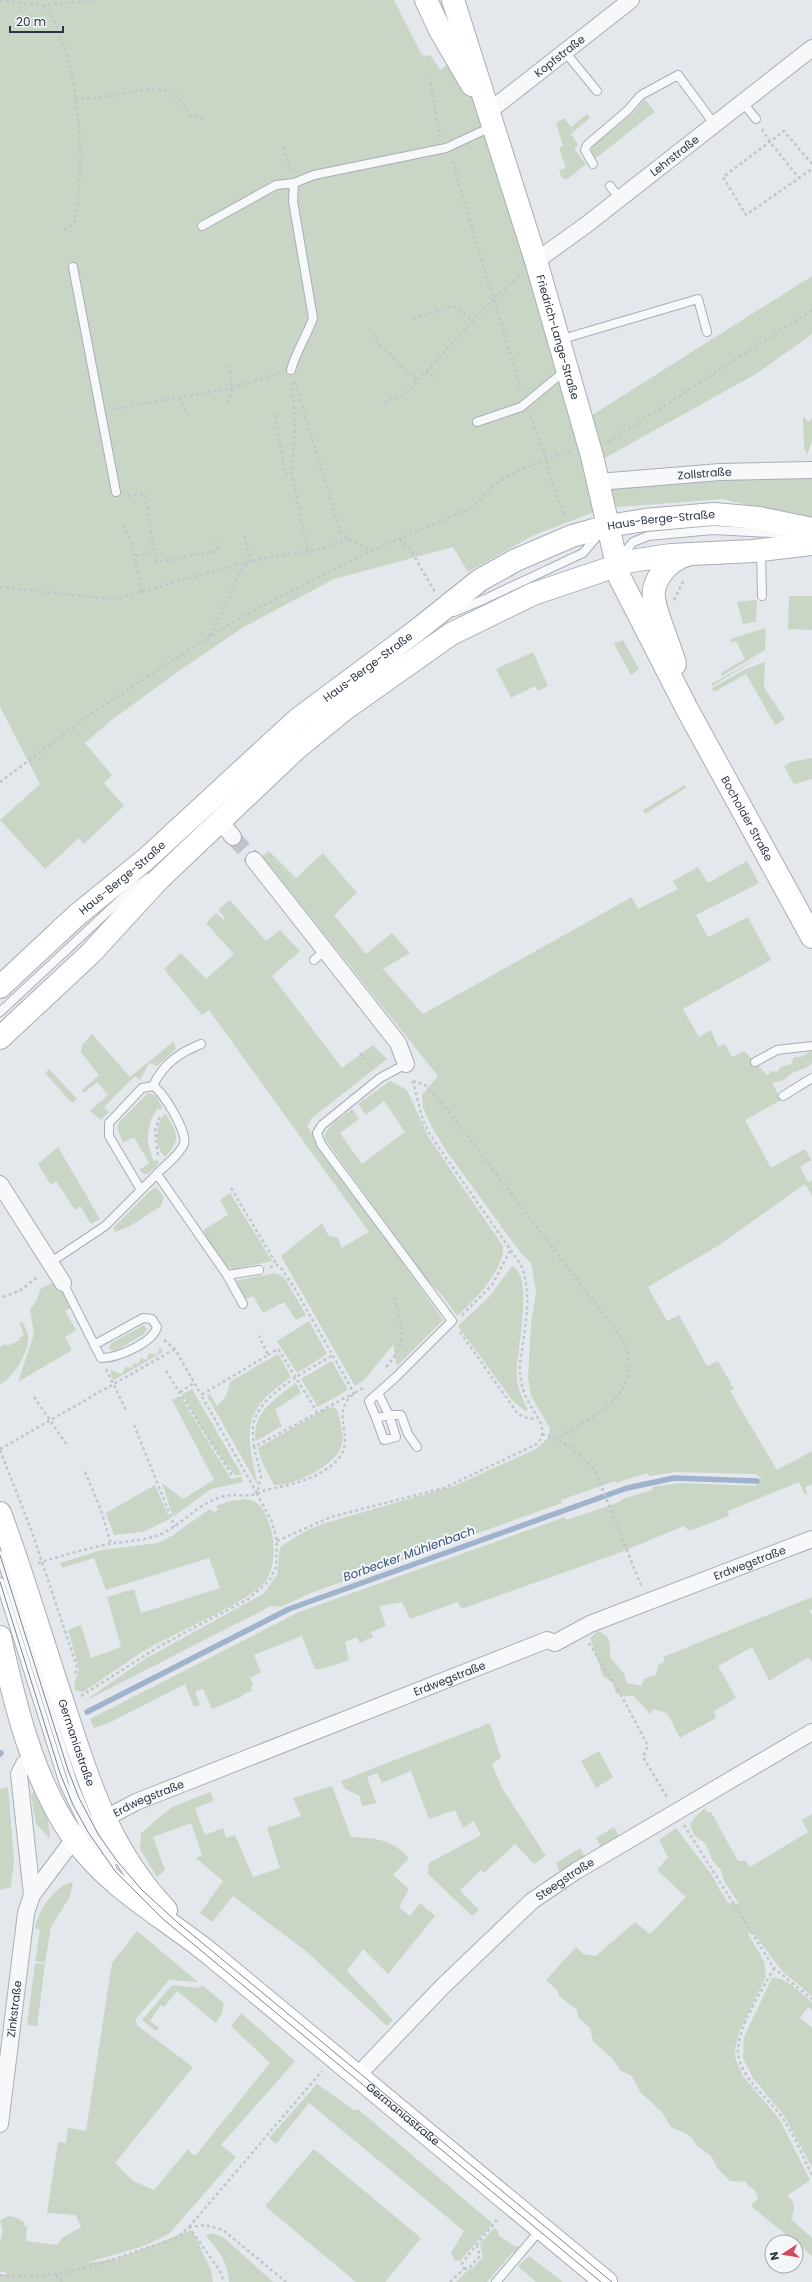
<svg xmlns="http://www.w3.org/2000/svg" width="812" height="2282" font-family="Poppins,sans-serif">
  <rect width="100%" height="100%" fill="#e4e7ec"/>
  <path fill="#c9d6c5" d="M0 0H394L422 55 431 56 440 70 454 60 469 84 598 482 812 470V521L723 499 604 508 532 536 468 572 453 547 334 579 242 628 176 673 109 722 85 743 112 775 104 783 124 806 84 844 79 838 45 869 0 820 40 784 0 707Z
    M645 99 656 114 653 113 595 159 591 150 593 146 632 114Z
    M587 114 590 118 571 134 578 145 574 149 586 164 566 180 561 176 559 170 566 168 559 148 563 146 556 123 564 118 571 127Z
    M812 276V334L756 374 594 464 586 419Z
    M803 416 809 422 812 418V440L807 455 804 448Z
    M789 596H812V630L788 629Z
    M757 600 756 622 743 624 737 602Z
    M766 628 765 650 722 676 721 673 745 659 736 641 732 643 730 639Z
    M623 640 639 669 631 675 614 644Z
    M533 652 548 686 538 691 535 686 511 698 496 669Z
    M754 661 712 686 711 684 751 662Z
    M765 662 764 687 785 719 775 725 746 674 714 692 712 688 746 669Z
    M812 758V779L794 784 784 766 791 762Z
    M685 785 686 787 684 789 645 814 643 810Z
    M269 851 296 878 323 853 357 893 334 915 366 954 392 933 410 953 383 969 423 1014 632 897 638 909 678 889 673 881 698 867 708 883 747 861 759 883 696 915 708 937 748 917 771 960 683 1009 699 1037 711 1030 718 1047 725 1044 732 1057 744 1051 767 1075 772 1071 777 1072 781 1067 791 1064 794 1057H801L812 1050V1063L808 1067 792 1073 784 1080 772 1083 781 1100 745 1120 771 1168 805 1149 811 1160 800 1167 808 1182 812 1180V1196L805 1184 719 1245 648 1287 667 1321 679 1315 707 1366 718 1361 734 1389 730 1391 777 1470 812 1451V1484L805 1487 807 1494 805 1495 799 1482 728 1511 729 1516 689 1531 684 1526 616 1554 461 1609 458 1602 410 1619 402 1602 379 1606 386 1626 371 1632 373 1637 360 1643 357 1637 345 1642 349 1660 322 1669H315L302 1636 254 1655 261 1672 250 1678 253 1686 251 1687 252 1691 243 1694V1696L212 1709 203 1689 195 1692 200 1705 194 1707 185 1684 111 1722 94 1728 90 1719 299 1612 565 1517 566 1520 620 1502 622 1499 652 1490V1487L680 1483 756 1486 757 1481 761 1478 755 1474 676 1472 649 1476 647 1473 616 1483 615 1481 561 1500 562 1503 311 1593 281 1607 271 1606 83 1702 145 1659 263 1594 277 1575 280 1547 304 1532 322 1524 454 1486 536 1449 548 1438 550 1428 531 1396 528 1378 531 1324 536 1291 531 1263 520 1252 447 1152 432 1127 423 1108 422 1095 438 1076 262 856Z
    M230 900 266 941 280 930 300 951 272 976 342 1068 373 1045 387 1059 312 1118 307 1126 443 1320 397 1366 393 1345 364 1380 355 1386 281 1256 322 1223 329 1236 338 1238 342 1248 369 1232 209 1010 202 1015 164 969 181 953 206 979 234 954 206 923 216 913 224 920 225 918 218 910Z
    M92 1034 130 1077 174 1041 176 1049 157 1066 149 1063 140 1080 135 1076 104 1107 109 1112 101 1120 90 1111 108 1095 97 1082 84 1093 82 1090 99 1075 81 1052 82 1045Z
    M49 1069 77 1099 72 1103 45 1073Z
    M390 1081 407 1090 429 1138 503 1246C505 1269 474 1301 457 1316L442 1295 426 1279 325 1139C324 1126 343 1117 352 1109L359 1119 340 1133 362 1164 405 1132 384 1101 366 1115 358 1104Z
    M148 1093 156 1096 162 1107 160 1110 158 1108C146 1124 145 1143 154 1161L157 1159 159 1163 148 1174H144L139 1170 149 1163 134 1137 123 1143 117 1128 119 1122Z
    M164 1114H166C177 1134 182 1139 165 1157 154 1145 155 1127 164 1114Z
    M58 1147 100 1219 91 1224 80 1206 75 1210 56 1181 51 1185 39 1166 38 1164Z
    M156 1187 164 1197 161 1206 130 1226 115 1232 113 1228 150 1191Z
    M230 1193 270 1258 273 1261 233 1269C217 1265 211 1244 203 1230L228 1215 220 1200Z
    M512 1266C536 1277 514 1358 517 1381 519 1392 524 1401 528 1410L525 1411 512 1400 458 1326 490 1296Z
    M275 1273 284 1277 306 1315 296 1320 284 1302 263 1313 253 1296 245 1299 235 1281Z
    M58 1280 72 1307 65 1311 76 1330 65 1337 72 1350 18 1382 34 1334 30 1309 36 1302 41 1288Z
    M309 1321 327 1354 297 1373 277 1341Z
    M19 1322 23 1323C25 1327 27 1331 28 1335 30 1352 14 1376 0 1385V1347L6 1344 7 1346 20 1340 19 1338 24 1335Z
    M144 1325 147 1329 144 1334 115 1351 109 1349 111 1343Z
    M160 1347 163 1352 114 1380 111 1377V1370L122 1374 125 1367 132 1368 134 1363 138 1364 141 1358 147 1360 149 1353 157 1355Z
    M278 1354 291 1377C240 1412 246 1430 258 1486L207 1396 210 1394 217 1406 226 1396 231 1381Z
    M332 1361 348 1390 318 1407 301 1379Z
    M296 1383 301 1393 275 1409 282 1426 256 1441C250 1414 277 1397 296 1383Z
    M192 1389 242 1475H235C214 1451 198 1422 182 1394Z
    M180 1396 231 1479 242 1477 243 1482 211 1489 173 1517 162 1483 183 1499 214 1480 172 1400Z
    M333 1407 337 1410C340 1420 345 1437 341 1447 334 1466 294 1486 274 1485L261 1460 258 1448 325 1409Z
    M155 1485 170 1519 143 1532 114 1535 106 1513Z
    M245 1499C259 1500 264 1510 269 1523 275 1539 276 1564 267 1579 254 1600 175 1633 149 1648 127 1661 105 1678 83 1692L75 1690 74 1685 79 1669 68 1630 81 1625 91 1658 121 1647 107 1597 134 1589 141 1613 220 1588 209 1558 106 1590 94 1558 62 1568 60 1563 102 1550 158 1543 173 1535 210 1509 214 1512 218 1510 216 1506 230 1501Z
    M812 1597V1609L809 1611 812 1615V1662L808 1657 769 1681 752 1647 718 1666 736 1698 714 1711 716 1718 680 1738 667 1713 653 1709 650 1714 634 1696H625L616 1693 613 1683 603 1676 590 1638 598 1631C613 1636 609 1647 611 1658L624 1674 627 1683 641 1686 644 1679 656 1675 658 1666 665 1661 663 1657Z
    M490 1723 501 1758 492 1764 502 1788 546 1856 534 1864 515 1844 484 1873 481 1870 460 1890 479 1910 472 1916 428 1874 429 1863 481 1835 474 1821 463 1828 455 1810 429 1819 411 1771 382 1783 377 1773 367 1777 376 1803 362 1806 360 1796 345 1789 341 1781Z
    M599 1751 613 1777 596 1788 581 1761Z
    M332 1786 351 1837C376 1838 391 1839 409 1858L393 1875 409 1889 399 1907 410 1916 420 1903 435 1916 388 1974 363 1949 347 1971 393 2020 387 2026 307 1952 233 1896 212 1922 200 1913 223 1881 196 1858 202 1855 191 1823 153 1837 165 1870 157 1877 140 1849 141 1833 172 1807 210 1792 214 1801 195 1808 205 1835 223 1828 226 1838 235 1835 253 1877 280 1868 267 1828 301 1816 293 1798Z
    M8 1787 14 1860 11 1887 0 1890V1789Z
    M35 1789 48 1820 50 1839 36 1824 31 1795Z
    M705 1808 707 1812H711L738 1861H746L750 1867 808 1832 802 1820 812 1814V1996L781 1970 752 1931 748 1934 764 1961 766 1977 739 2032 735 2049 736 2060 743 2076 780 2120 810 2180 787 2196C796 2202 795 2210 791 2219L812 2238V2256L751 2206 758 2198 754 2189 749 2187 746 2182 730 2181 718 2169 711 2156 697 2146 692 2138 685 2133 671 2127 661 2111 640 2092 632 2076 620 2070 613 2059 593 2041 590 2028 578 2017 577 2010 558 1995V1991L546 1980 576 1947 583 1954 596 1956 635 1922 650 1934 686 1897 657 1870 668 1857 659 1840 676 1828 711 1874 728 1903 739 1904 724 1881 721 1870 712 1860 706 1844 694 1835 690 1825 694 1818Z
    M614 1827 619 1836 601 1847 596 1838Z
    M580 1848 585 1857 560 1872 556 1863Z
    M73 1882 70 1896 51 1927 45 1963 35 1961 40 1930 35 1928C38 1912 54 1885 73 1882Z
    M137 1931 198 1982 169 1980 135 2020 138 2026 193 2067 115 2163 133 2181 154 2190 189 2148V2151L195 2156 270 2063 231 2026 241 2013 295 2061 221 2145 236 2157 170 2233C144 2249 114 2254 85 2263L117 2259 192 2230 211 2270 213 2282H0V2275L9 2274 0 2271V2241L3 2231 0 2221C7 2213 16 2216 24 2222V2226H27L26 2241 57 2245 62 2238 81 2227 76 2215 47 2213 58 2142 66 2143 68 2128 86 2131 112 1963Z
    M35 1963 45 1964 37 2026 27 2025Z
    M772 1978C785 1975 802 1995 812 2002V2010L808 2007 800 2018 812 2028V2168L785 2117 753 2078 743 2058 744 2037Z
    M172 1985 199 1988 202 1985 224 2003 222 2013 216 2023 177 1991 164 2007 161 2005 150 2021 159 2028 156 2031 142 2020Z
    M317 2084 354 2110H359L492 2223 491 2225 499 2232 498 2235 516 2247 518 2245 520 2248 517 2252 512 2253 487 2282H456L470 2268 472 2269 483 2257 480 2244 494 2228 491 2225 460 2261 455 2260 451 2253 464 2231 309 2103 276 2144 269 2138Z
    M314 2149 421 2238 385 2282H356L265 2206Z
    M211 2233 223 2237 273 2282H229C228 2262 219 2251 206 2236Z
    M529 2256 563 2282H536L518 2266Z"/>
  <g fill="none" stroke-linecap="round" stroke-linejoin="round">
    <path stroke="#9fb4cc" stroke-width="5.5" d="M87 1712 289 1609 627 1488 674 1478 757 1481
      M0 1754 1 1753"/>
    <path stroke="#bfc3cb" stroke-width="16" stroke-dasharray="16 8" stroke-linecap="butt" d="M233 837 254 860"/>
    <g stroke="#a9aeb7" stroke-width="10">
      <path id="lane" d="M565 52 597 91
        M643 94 678 75 715 125
        M743 103 756 119
        M593 164 585 150 587 145 628 110 640 96
        M610 186 620 199
        M202 226 276 185 294 183
        M73 267 116 492
        M559 340 698 299 707 332
        M291 370C296 351 307 336 313 318L293 201 294 183 314 175 446 148 491 127
        M477 422 521 407 566 370
        M761 551 762 596
        M619 559 633 542 648 536 713 530 788 534
        M454 612 485 599 583 553 600 533
        M314 960 324 951
        M0 1012 132 889 148 878
        M755 1062 777 1050 812 1046
        M406 1064 380 1078 322 1125 317 1133 321 1144 452 1321 396 1377 369 1401 376 1418 389 1415H401L408 1434 417 1447
        M153 1086C163 1091 188 1133 184 1144 179 1156 165 1165 157 1174L227 1275 243 1304
        M783 1096 812 1078
        M141 1190 157 1174
        M51 1262 105 1226 141 1190 109 1136V1123L142 1088 153 1086C163 1064 179 1053 201 1044
        M227 1275 259 1270
        M63 1283 101 1358C117 1358 153 1343 157 1327L152 1319 143 1318 94 1345
        M376 1418 384 1440 396 1437 389 1415 378 1393
        M0 1555 74 1786 87 1816 116 1860
        M0 1582 64 1784 83 1824 112 1867
        M496 2282 541 2229"/>
    </g>
    <g stroke="#a9aeb7" stroke-width="18">
      <g id="street">
        <path id="s1" d="M488 112 631 0"/>
        <path id="s2" d="M536 261 586 225 812 48"/>
        <path id="s3" d="M598 482 720 472 812 470"/>
        <path d="M220 821 233 837"/>
        <path d="M254 860 398 1043 406 1064"/>
        <path d="M0 1184 63 1283"/>
        <path d="M32 1895 19 1774 24 1764 34 1759"/>
        <path id="s4" d="M357 2076 443 1986 532 1901 576 1871 812 1732"/>
        <path id="s5" d="M0 2124 26 1913 32 1895 74 1839 89 1827 136 1802 547 1640 555 1643 590 1624 812 1539"/>
      </g>
    </g>
    <g stroke="#a9aeb7" stroke-width="24">
      <g id="secondary">
        <path d="M426 0 440 30 472 85"/>
        <path id="s6" d="M453 0 536 261 567 369 592 456 620 578 687 709 812 937"/>
        <path d="M675 664C669 642 658 621 654 599 651 579 670 560 687 555"/>
        <path id="s7" d="M0 987 77 915 146 859 298 719 416 631 480 580 516 560 572 536 608 526 645 520 714 514 759 518 812 529"/>
        <path d="M0 1038 91 953 159 879 296 749 345 709 451 634 533 594 631 561 671 555 753 551 812 544"/>
        <path id="s8" d="M0 1513C24 1577 43 1644 65 1709 90 1785 110 1851 166 1910"/>
        <path id="s9" d="M0 1637C15 1705 33 1780 73 1837 110 1890 167 1918 215 1958 345 2067 476 2174 606 2282"/>
      </g>
    </g>
    <path stroke="#c2c5cb" stroke-width="2.5" stroke-dasharray="3 3" stroke-linecap="butt" d="M0 1 44 5 96 0
      M44 5C80 54 87 165 74 224L62 231
      M429 76 440 137
      M75 98C85 98 96 99 106 97 138 91 175 76 190 116L203 118
      M762 129 770 142 799 178
      M283 147 291 171
      M812 164 784 131 723 177 746 215 812 169
      M520 276 494 298 521 392
      M413 319 454 306 473 320
      M375 334 377 342 417 381
      M426 371 434 377
      M292 382 295 420 292 475 308 552
      M295 382 340 531 348 539 371 551
      M179 398 189 416
      M384 402 404 395 494 298 488 282 452 159
      M228 403 232 388 229 364
      M113 409 232 388 279 373
      M275 415 285 474 292 475
      M530 415 544 451 548 472 565 517
      M608 442 812 310
      M128 496 145 494 156 562 218 551 215 539
      M124 525 132 543 142 594
      M400 539 411 551 435 592
      M136 556 155 551
      M0 587 100 598H120L250 561 321 549 348 539
      M674 600 684 579
      M210 636 242 570 250 561 244 534
      M0 782 98 709 210 636 253 611 371 551 469 509C480 502 486 492 496 484 512 471 550 458 570 451
      M360 1053 372 1068
      M413 1081 425 1085 442 1103 622 1338C649 1392 595 1415 557 1439
      M158 1155 155 1131 160 1116
      M231 1188 277 1265
      M3 1297 21 1290 39 1276
      M462 1315 492 1285 511 1249
      M460 1332 518 1414 529 1419 539 1418
      M164 1340 175 1349 201 1395
      M268 1355 278 1349 317 1412
      M386 1367C408 1342 403 1327 394 1297
      M106 1369 127 1412
      M166 1371 233 1477
      M180 1392 194 1383
      M34 1397 67 1445
      M134 1425 175 1527
      M542 1434C561 1438 586 1458 596 1473L642 1588
      M254 1447C253 1436 251 1424 257 1414 270 1389 310 1369 333 1355
      M0 1449 175 1349
      M0 1450 32 1532 77 1667 75 1674
      M85 1472 101 1510 111 1544
      M257 1493 201 1395 268 1355 259 1336
      M277 1541 331 1517 444 1488 537 1444C550 1429 536 1417 529 1403 524 1394 521 1384 520 1374 519 1366 521 1357 522 1350 526 1320 532 1293 521 1265L431 1136 423 1121 412 1078
      M38 1563C61 1556 85 1549 109 1544 125 1541 143 1541 159 1535 182 1525 197 1504 221 1497 233 1493 245 1497 257 1494 260 1493 262 1491 265 1490 289 1485 312 1481 332 1465 365 1439 319 1411 363 1388
      M589 1643 621 1695 648 1746 643 1757 668 1799
      M81 1696 160 1646 248 1599 269 1581 276 1567 277 1541 272 1522 257 1494 261 1476 254 1447 354 1393 295 1289 281 1268 277 1265 270 1267
      M684 1825 774 1968 812 1999
      M774 1968C762 1991 737 2027 738 2052 740 2079 770 2099 784 2120 795 2137 803 2157 812 2175
      M189 2227 322 2071
      M189 2227 205 2225 223 2230 286 2282
      M464 2269 469 2268 480 2256 477 2246
      M0 2275C48 2282 101 2264 146 2248 156 2245 168 2242 177 2237 182 2234 185 2230 189 2227L220 2271 224 2282
      M56 2275 63 2282
      M450 2282 464 2269 462 2263 499 2217"/>
    <use href="#lane" stroke="#f7f8fa" stroke-width="8"/>
    <use href="#street" stroke="#f7f8fa" stroke-width="16"/>
    <use href="#secondary" stroke="#fff" stroke-width="22"/>
    <path stroke="#7d8696" stroke-width="1" d="M0 1555 68 1770 79 1798 98 1834 117 1861 142 1890 177 1922 612 2282
      M0 1582 60 1773 73 1805 88 1832 115 1871 163 1919 601 2282"/>
  </g>
  <g text-anchor="middle" stroke-width="4" stroke-linejoin="round" paint-order="stroke">
    <g font-size="11" fill="#2b3445" stroke="#f4f6f9">
      <text dy="4" stroke="none"><textPath href="#s1" startOffset="91">Kopfstraße</textPath></text>
      <text dy="4" stroke="none"><textPath href="#s2" startOffset="174">Lehrstraße</textPath></text>
      <text dy="4" stroke="none"><textPath href="#s6" startOffset="353">Friedrich-Lange-Straße</textPath></text>
      <text dy="4" stroke="none"><textPath href="#s3" startOffset="107">Zollstraße</textPath></text>
      <text dy="4" stroke="none"><textPath href="#s7" startOffset="823">Haus-Berge-Straße</textPath></text>
      <text dy="4" stroke="none"><textPath href="#s7" startOffset="488">Haus-Berge-Straße</textPath></text>
      <text dy="4" stroke="none"><textPath href="#s6" startOffset="874">Bocholder Straße</textPath></text>
      <text dy="4" stroke="none"><textPath href="#s7" startOffset="164">Haus-Berge-Straße</textPath></text>
      <text dy="4" stroke="none"><textPath href="#s5" startOffset="1035">Erdwegstraße</textPath></text>
      <text dy="4" stroke="none"><textPath href="#s5" startOffset="711">Erdwegstraße</textPath></text>
      <text dy="4" stroke="none"><textPath href="#s8" startOffset="242">Germaniastraße</textPath></text>
      <text dy="4" stroke="none"><textPath href="#s5" startOffset="387">Erdwegstraße</textPath></text>
      <text dy="4" stroke="none"><textPath href="#s4" startOffset="287">Steegstraße</textPath></text>
      <text dy="4" stroke="none"><textPath href="#s5" startOffset="116">Zinkstraße</textPath></text>
      <text dy="4" stroke="none"><textPath href="#s9" startOffset="646">Germaniastraße</textPath></text>
    </g>
    <g font-size="12" font-style="italic" fill="#34527a" stroke="#f4f6f9">
      <text transform="translate(409 1554) rotate(-20)" y="4">Borbecker Mühlenbach</text>
    </g>
  </g>
  <g transform="translate(784 2254) rotate(258)"><circle r="19" fill="#f4f6f9" stroke="#a4a8b1"/>
  <path d="M0-3L7 15L0 10L-7 15Z" fill="#d1495b"/>
  <text y="-6" font-size="11" font-weight="bold" text-anchor="middle" fill="#2b3445">N</text>
  </g>
  <path d="M10 26v6h53v-6" fill="none" stroke="#2b3445" stroke-width="2"/>
  <text x="16" y="26" font-size="12" fill="#2b3445" stroke="#f4f6f9" stroke-width="3" paint-order="stroke">20 m</text>
</svg>
